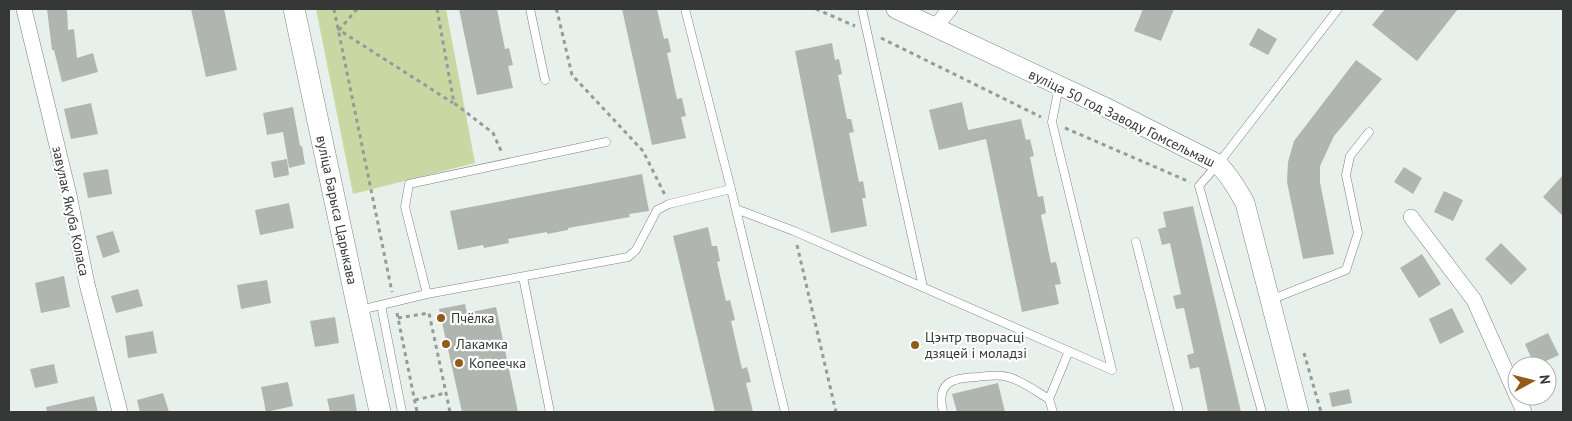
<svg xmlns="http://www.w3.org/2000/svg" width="1572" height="421" font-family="'PT Sans',sans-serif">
  <rect width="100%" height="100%" fill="#e7f0eb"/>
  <path fill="#c8d8a2" d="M316 9H446L475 163 353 194Z"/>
  <path fill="#b0b6af" d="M47 9H67L68 30 74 29 77 58 93 53 98 72 62 82 54 50H52Z
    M191 9H224L237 70 206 77Z
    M459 9H497L505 49 509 48 513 65 508 66 513 88 477 95Z
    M622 9H657L664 39 668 38 671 52 667 53 677 99 682 98 686 116 681 117 686 138 652 145Z
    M1143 9H1174L1161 41 1134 31Z
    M1385 9H1458L1417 61 1372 25Z
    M1258 28 1277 39 1268 55 1249 45Z
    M832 43 835 60 839 59 842 74 838 75 847 119H851L854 132 849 133 859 182 863 181 866 198H862L867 226 831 233 795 51Z
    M1356 60 1382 79 1334 136 1320 166V182L1334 254 1303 259 1287 182 1288 162 1294 141Z
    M962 102 968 130 1021 119 1026 140 1030 139 1034 156 1030 157 1038 197 1043 196 1046 213 1041 215 1051 263 1056 262 1061 284 1055 285 1059 304 1022 312 986 139 939 150 929 110Z
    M91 103 98 134 71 139 64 109Z
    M293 107 300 146H302L305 164 289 168 283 132 267 135 263 113Z
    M287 159 289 175 274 178 271 162Z
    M1404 167 1422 178 1413 194 1394 182Z
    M108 169 112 194 88 198 83 173Z
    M642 174 649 211 629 214 630 217 568 228V230L547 234V232L508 239 509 243 484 248 483 245 458 250 450 211Z
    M1563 175V216L1543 197Z
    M1444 191 1463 200 1453 221 1434 212Z
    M289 203 294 228 260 235 255 210Z
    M1193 206 1241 412H1208L1199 367 1190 369 1187 355 1194 353 1184 308 1176 309 1173 296 1181 294 1170 243 1162 245 1158 229 1166 227 1163 212Z
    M708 227 712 246H717L720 261 717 262 726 301 730 300 735 320 731 321 742 369 747 367 751 382 746 383 753 412H715L673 236Z
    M113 231 120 252 103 258 96 236Z
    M1501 243 1527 269 1511 285 1485 259Z
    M1422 254 1441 284 1419 298 1400 268Z
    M64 276 70 307 41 313 35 283Z
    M267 280 271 303 241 309 237 285Z
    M138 289 143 306 116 313 111 296Z
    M465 304 467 313 496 307 518 412H462L439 309Z
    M1452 308 1464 332 1440 344 1429 319Z
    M335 317 339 343 315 347 310 321Z
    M153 331 157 353 128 358 125 336Z
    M1548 333 1559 355 1535 366 1525 344Z
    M54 364 58 383 35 388 30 369Z
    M288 382 293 406 266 412 261 387Z
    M998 383 1005 412H957L952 394Z
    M1349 389 1352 403 1332 407 1329 393Z
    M163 393 169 412H140L137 400Z
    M354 394 357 412H330L327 399Z
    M94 396 98 412H47L46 407Z"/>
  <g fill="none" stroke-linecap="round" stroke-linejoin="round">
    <g stroke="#7c847f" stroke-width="9">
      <path id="service" d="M530 9 545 80
        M685 9 731 189 785 412
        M862 9 923 287
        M1059 86 1052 122 1112 370
        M736 209 794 231 1112 370
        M1136 242 1179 412
        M523 277 550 412
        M427 294 405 207 409 184 606 142
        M1270 300 1346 270 1358 233 1346 175 1350 156 1369 132
        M381 305 402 412
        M360 310 427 294 628 257 636 250 657 210 669 204 731 189
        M943 412C936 382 952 378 977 377 988 376 998 374 1008 377 1021 380 1037 392 1049 399
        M1053 412 1049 399 1069 351
        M1262 412 1199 186 1218 164 1338 9"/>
    </g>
    <g stroke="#7c847f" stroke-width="16">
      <path id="minor" d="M24 9 69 195 87 284 120 412
        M935 27 950 9
        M1411 217 1474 300 1524 412"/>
    </g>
    <g stroke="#7c847f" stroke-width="20">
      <path id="tertiary" d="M896 9 1103 106 1218 164C1230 176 1237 188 1245 203L1299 412"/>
    </g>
    <g stroke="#7c847f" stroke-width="22">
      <path id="secondary" d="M294 9 380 412"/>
    </g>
    <path stroke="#959b98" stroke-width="3" stroke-dasharray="4 4" stroke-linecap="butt" d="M334 9 392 292
      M357 9 339 30 453 103
      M437 9 454 103 493 133 502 153
      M556 9 557 11 572 75 643 151 665 195
      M816 9 855 26
      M881 38 1041 117
      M1065 128 1190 182
      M797 245 836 412
      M397 313 417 412
      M398 318 429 313 450 412
      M1304 353 1321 412
      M415 400 446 393"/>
    <use href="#service" stroke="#fff" stroke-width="8"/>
    <use href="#minor" stroke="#fff" stroke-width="15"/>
    <use href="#tertiary" stroke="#fff" stroke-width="19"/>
    <use href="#secondary" stroke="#fff" stroke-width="21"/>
  </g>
  <g fill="#945a17" stroke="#fff" stroke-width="2">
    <circle cx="441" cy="318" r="5"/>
    <circle cx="446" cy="344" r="5"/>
    <circle cx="915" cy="345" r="5"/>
    <circle cx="459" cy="363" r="5"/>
  </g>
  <g text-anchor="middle" stroke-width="4.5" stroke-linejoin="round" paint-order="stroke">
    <g font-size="14" fill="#353836" stroke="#fff">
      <text transform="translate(1122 118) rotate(26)" y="5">вуліца 50 год Заводу Гомсельмаш</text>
      <text transform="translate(337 210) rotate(78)" y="5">вуліца Барыса Царыкава</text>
      <text transform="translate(71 211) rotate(78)" y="5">завулак Якуба Коласа</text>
    </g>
    <g font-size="14" fill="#353836" stroke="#fff" text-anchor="start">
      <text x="451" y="323">Пчёлка</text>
      <text x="925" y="342">Цэнтр творчасці<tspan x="925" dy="16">дзяцей і моладзі</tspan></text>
      <text x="456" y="349">Лакамка</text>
      <text x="469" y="368">Копеечка</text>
    </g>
  </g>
  <rect width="1572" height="421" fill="none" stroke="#353836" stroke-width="20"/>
  <g transform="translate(1532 381) rotate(83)"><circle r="24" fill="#ffffff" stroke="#aeafaf"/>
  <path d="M0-4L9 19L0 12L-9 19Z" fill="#945a17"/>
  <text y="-8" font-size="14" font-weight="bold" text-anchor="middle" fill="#353836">N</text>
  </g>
</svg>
